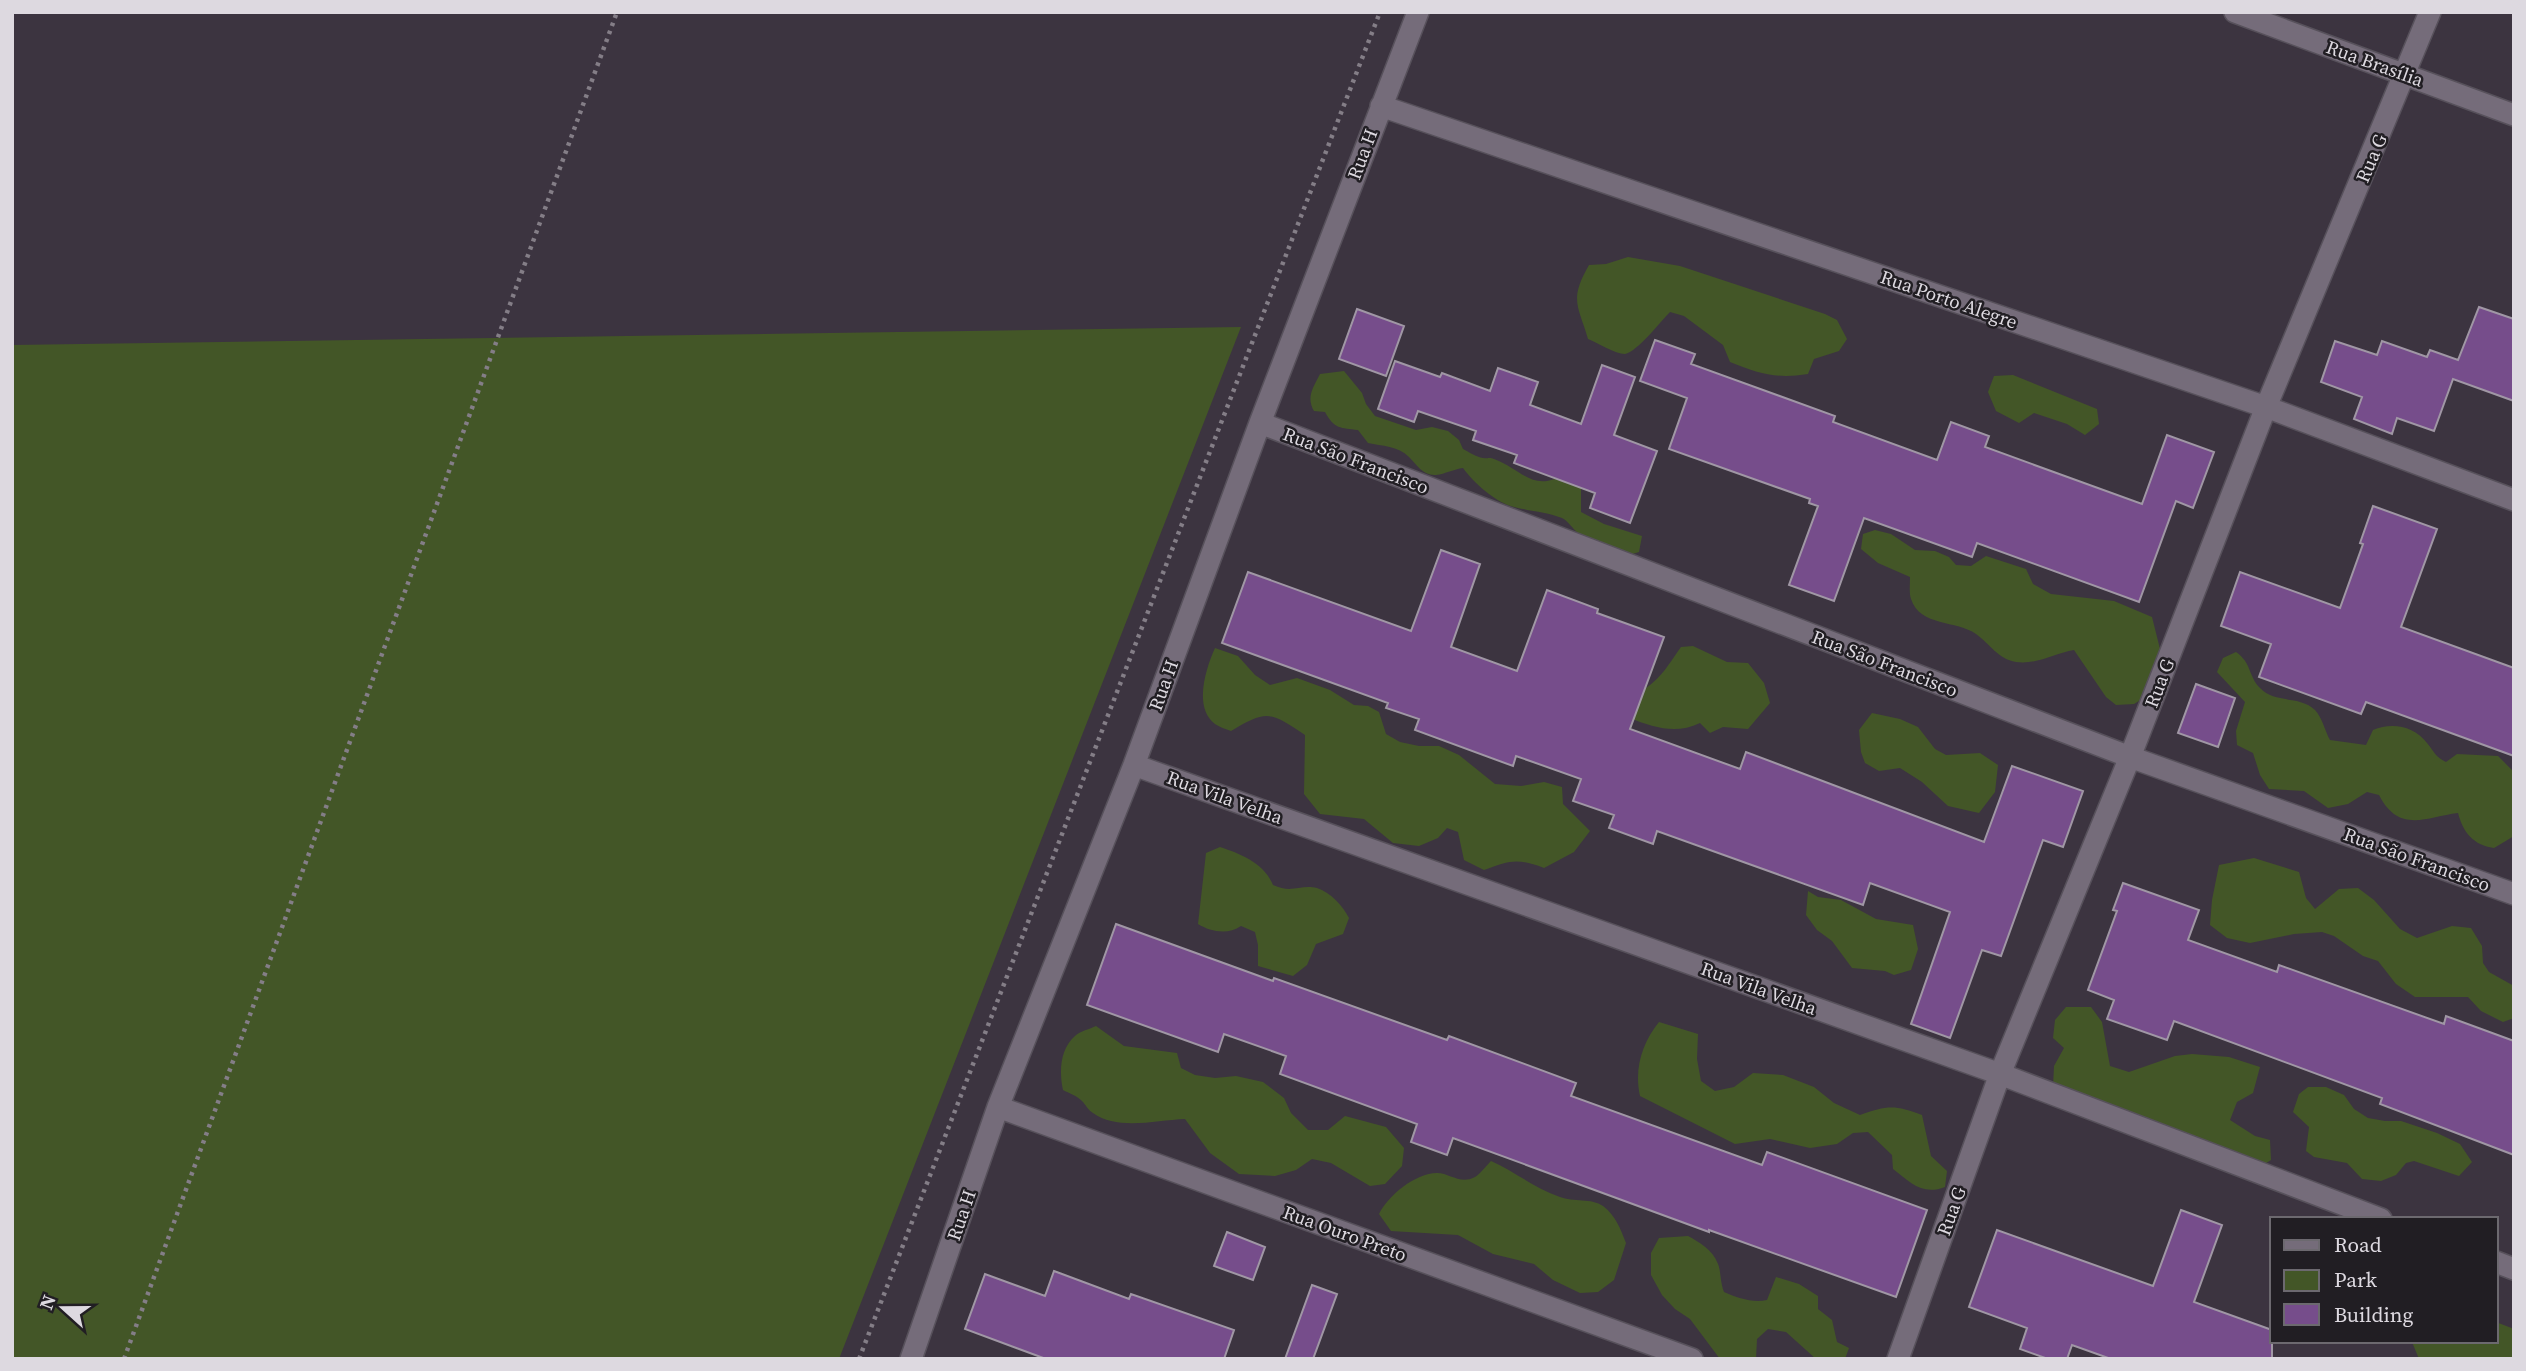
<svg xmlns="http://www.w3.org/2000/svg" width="2526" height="1371" font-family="'Source Serif 4',serif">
  <rect width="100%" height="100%" fill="#3c3440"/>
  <path fill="#435627" d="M1628 257 1680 266 1825 314 1837 320 1847 339 1839 351 1814 359 1808 374C1777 379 1759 374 1730 362L1723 345 1684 316 1670 312C1661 321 1637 352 1625 354 1615 354 1598 343 1588 339 1578 305 1569 300 1589 265L1606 264Z
    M1241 327 839 1359H12V345Z
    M1344 371 1362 393 1366 404 1375 416 1416 430 1432 427 1448 431 1459 440 1463 449C1469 452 1476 457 1483 458 1490 459 1488 457 1494 459 1525 471 1534 495 1569 471L1581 480V512L1604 524 1642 536 1639 552 1620 558C1604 552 1591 544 1578 533 1573 529 1568 521 1562 518 1547 512 1529 511 1514 507 1496 503 1473 482 1463 468 1454 469 1445 474 1436 475 1423 476 1417 465 1409 457 1398 446 1382 446 1368 443L1358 430C1341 428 1334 429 1325 412L1314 411C1306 397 1313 388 1320 374Z
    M2013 375 2097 409 2099 424 2085 435 2067 424 2034 413 2019 423 1996 411 1988 392 1994 376Z
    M1875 530 1891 534 1915 550 1935 551 1949 557 1956 565 1971 566 1986 556 2026 569 2033 584 2051 594 2114 601 2152 617 2161 653 2147 696 2134 704 2116 705 2106 697 2074 650C2055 653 2037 665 2016 662 1998 659 1990 644 1976 634 1957 620 1920 627 1911 599 1909 593 1910 584 1910 577L1878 563 1861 549 1863 534Z
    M1693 646 1727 662 1748 663 1764 683 1770 703 1748 729 1723 727 1710 733 1700 723C1675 735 1654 727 1629 718L1636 694C1660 681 1666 668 1681 647Z
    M1215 648 1238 656 1255 675 1270 685 1297 678 1330 690 1354 705 1368 706 1379 712 1386 734 1400 742 1419 746H1439L1459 755 1495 784 1521 786 1544 782 1562 787 1563 804 1590 831 1574 852 1544 868C1518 858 1510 860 1484 870L1464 860 1458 832 1447 828 1438 838 1419 846 1393 843 1364 819 1320 814 1304 794 1305 735C1270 712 1268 709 1231 731 1226 729 1219 727 1215 724 1193 708 1206 668 1215 648Z
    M2236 652C2252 663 2248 676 2260 688 2275 704 2300 695 2315 710 2322 717 2325 731 2330 740L2366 745 2373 730C2392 722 2414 726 2427 743 2434 751 2435 757 2446 762L2457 754 2498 756 2514 772V836L2494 848C2473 845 2463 832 2458 813 2426 817 2399 834 2379 795L2367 792 2348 804 2328 808 2304 791 2269 789 2260 775 2253 753 2237 745 2236 731 2245 702 2217 672 2223 658Z
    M1872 713 1900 719 1918 727 1935 749 1946 755 1980 753 1998 765 1995 792 1979 813 1948 806 1922 782 1900 768 1879 771 1865 763 1861 752 1859 730Z
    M1220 847C1241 854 1264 863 1273 885 1292 894 1300 884 1317 888 1330 892 1343 906 1349 918L1343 934 1316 944 1307 965 1293 976 1258 966V945L1255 932 1241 926C1228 935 1211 932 1198 924L1206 853Z
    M2254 858 2299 872 2306 898 2315 909 2339 889 2358 888 2374 900 2400 929 2417 938 2452 926 2471 928 2482 946 2483 963 2489 972 2514 986V1018L2503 1022 2481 1011 2468 997H2415L2396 984 2378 961 2363 956 2334 936 2322 932 2294 934 2250 943 2227 938 2210 925 2212 900 2219 865Z
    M1808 891 1818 897 1841 900 1876 919 1913 925 1918 949 1911 970 1894 975 1885 971 1852 968 1832 941 1817 930 1806 915Z
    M2066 1007H2091L2102 1022 2110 1066 2129 1072 2175 1056 2192 1054 2229 1057 2260 1067 2253 1093 2237 1102 2230 1120 2255 1136 2270 1140 2271 1160 2260 1167 2053 1087 2054 1066 2064 1048 2053 1038 2055 1020Z
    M1659 1022 1698 1034 1697 1059 1701 1081 1715 1091 1734 1087 1753 1073 1783 1075 1814 1087 1834 1103 1860 1115C1887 1105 1896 1105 1922 1115L1931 1156 1947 1171 1945 1187C1922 1196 1910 1182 1893 1169L1892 1155 1868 1132 1853 1133 1837 1144 1810 1148 1770 1139 1735 1144 1640 1096C1634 1069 1642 1043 1659 1022Z
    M1096 1026 1124 1046 1177 1053 1181 1068 1195 1075 1215 1078 1236 1076 1263 1082 1284 1098 1291 1113 1308 1130H1328L1345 1116 1386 1127 1404 1148 1402 1166 1385 1184 1370 1186 1331 1163 1312 1159 1296 1170 1275 1176 1239 1174 1210 1153 1185 1119C1156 1120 1118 1131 1093 1113 1088 1110 1086 1105 1082 1101 1077 1096 1069 1093 1063 1090 1059 1072 1060 1049 1075 1036 1080 1031 1090 1029 1096 1026Z
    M2308 1087H2326L2344 1095 2354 1109 2368 1118 2385 1121H2401L2437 1133 2460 1144 2472 1162 2459 1176 2414 1161 2406 1163 2396 1175 2381 1181 2362 1179 2347 1163 2314 1157 2306 1151 2309 1127 2293 1112 2299 1094Z
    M1491 1161C1514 1171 1534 1188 1560 1197 1573 1202 1592 1198 1603 1206 1616 1216 1620 1228 1626 1243L1614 1280 1598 1292 1580 1293 1553 1280 1534 1264 1493 1254 1458 1235 1391 1231 1379 1214C1388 1196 1415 1173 1437 1173 1450 1173 1460 1185 1475 1177 1480 1174 1486 1166 1491 1161Z
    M1688 1236C1699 1242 1713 1250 1718 1264 1721 1271 1720 1282 1724 1292 1738 1298 1752 1303 1767 1300L1776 1277 1799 1284 1818 1296V1309L1832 1320 1837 1342 1849 1348 1845 1359H1816L1786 1332 1768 1329 1757 1339 1756 1359H1720L1690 1319 1675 1309 1662 1295 1651 1275V1253L1659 1238Z
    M2496 1322 2514 1329V1359H2419L2412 1342 2496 1341Z"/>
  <path fill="#764d8b" stroke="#a097a5" stroke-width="2" d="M2479 307 2514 319V401L2453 379 2434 431 2397 418 2392 434 2354 419 2362 397 2321 382 2335 341 2377 355 2382 341 2427 357 2430 350 2458 360Z
    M1357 309 1404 326 1386 376 1339 359Z
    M1655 340 1695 354 1691 364 1835 416 1833 422 1937 460 1951 422 1989 436 1985 447 2142 504 2167 435 2214 452 2193 508 2176 501 2139 602 1977 543 1972 557 1864 518 1834 601 1789 585 1818 506 1809 503 1810 499 1669 449 1687 398 1640 381Z
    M1395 361 1440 377 1442 373 1490 391 1498 368 1538 382 1530 405 1581 424 1602 365 1635 377 1614 435 1657 451 1630 523 1590 508 1595 493 1514 463 1517 455 1473 440 1476 431 1418 411 1414 422 1378 409Z
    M2373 506 2437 529 2401 627 2514 668V756L2366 702 2361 714 2259 677 2271 644 2221 626 2240 572 2340 608 2363 544 2360 543Z
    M1441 550 1480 564 1451 647 1517 671 1547 590 1598 609 1597 613 1664 637 1630 729 1740 769 1746 752 1984 842 2012 766 2083 791 2063 847 2043 840 2001 956 1982 950 1950 1038 1911 1024 1950 912 1870 883 1863 905 1657 831 1653 844 1609 828 1614 815 1573 801 1581 779 1516 756 1513 766 1415 730 1419 719 1386 708 1388 703 1222 643 1248 572 1411 631Z
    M2196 684 2235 698 2218 747 2178 733Z
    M2123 883 2199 910 2188 940 2277 972 2279 965 2444 1024 2446 1016 2514 1041V1155L2380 1104 2382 1098 2174 1021 2167 1040 2107 1019 2114 1000 2088 990 2117 911 2113 910Z
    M1116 924 1273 981 1274 978 1447 1040 1449 1036 1576 1083 1571 1096 1762 1165 1767 1152 1927 1210 1896 1297 1709 1230V1232L1453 1138 1447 1155 1411 1142 1417 1124 1280 1074 1286 1056 1224 1034 1218 1052 1087 1005Z
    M2181 1210 2222 1225 2194 1302 2272 1330V1359H2111L2072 1345 2067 1359H2048L2020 1349 2027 1328 1969 1307 1997 1230 2153 1286Z
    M1227 1232 1265 1247 1253 1280 1214 1266Z
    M1054 1271 1129 1299 1131 1294 1234 1330 1224 1359H1046L965 1329 985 1274 1045 1296Z
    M1312 1285 1337 1294 1313 1359H1285Z"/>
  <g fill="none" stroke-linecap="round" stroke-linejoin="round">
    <g stroke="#57515b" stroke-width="24">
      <path id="minor" d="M2235 12 2514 115
        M1381 106 2266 407 2514 500
        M1260 423 2130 757 2514 894
        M1134 765 2000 1074 2381 1219
        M998 1107 1692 1359
        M2496 1262 2514 1269
        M911 1359 998 1107 1134 765 1260 423 1418 12
        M1898 1359 2000 1074 2130 757 2266 407 2430 12"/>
    </g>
    <path stroke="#847e87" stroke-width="4.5" stroke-dasharray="3.5 5" stroke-linecap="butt" d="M124 1359 617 12
      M859 1359 1380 12"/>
    <use href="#minor" stroke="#756c7a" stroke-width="21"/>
  </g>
  <g text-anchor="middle" stroke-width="5" stroke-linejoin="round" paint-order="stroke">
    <g font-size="19" fill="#ddd9e0" stroke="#211e23">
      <text transform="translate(2375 63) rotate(20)" y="7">Rua Brasília</text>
      <text transform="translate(1362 154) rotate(-69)" y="7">Rua H</text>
      <text transform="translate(2371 158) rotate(-67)" y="7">Rua G</text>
      <text transform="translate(1949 299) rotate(19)" y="7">Rua Porto Alegre</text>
      <text transform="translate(1356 460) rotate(21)" y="7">Rua São Francisco</text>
      <text transform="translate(1885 663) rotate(21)" y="7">Rua São Francisco</text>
      <text transform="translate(2159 683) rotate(-69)" y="7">Rua G</text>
      <text transform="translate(1163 685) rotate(-70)" y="7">Rua H</text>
      <text transform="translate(1225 797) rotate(20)" y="7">Rua Vila Velha</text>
      <text transform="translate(2417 859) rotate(20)" y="7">Rua São Francisco</text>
      <text transform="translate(1759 988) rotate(20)" y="7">Rua Vila Velha</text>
      <text transform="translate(1951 1211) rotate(-70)" y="7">Rua G</text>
      <text transform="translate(961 1215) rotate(-71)" y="7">Rua H</text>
      <text transform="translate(1345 1233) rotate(20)" y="7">Rua Ouro Preto</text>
    </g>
  </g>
  <rect width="2526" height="1371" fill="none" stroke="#ddd9e0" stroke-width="28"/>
  <rect x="2270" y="1217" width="228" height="126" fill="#211e23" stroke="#6c696f" stroke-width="2"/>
  <rect x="2284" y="1240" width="35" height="10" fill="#756c7a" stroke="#6c696f" stroke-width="2"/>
  <text x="2334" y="1252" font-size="21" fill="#ddd9e0">Road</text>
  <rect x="2284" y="1270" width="35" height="21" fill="#435627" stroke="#6c696f" stroke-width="2"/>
  <text x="2334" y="1287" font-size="21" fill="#ddd9e0">Park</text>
  <rect x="2284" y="1304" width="35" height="21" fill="#764d8b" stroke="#6c696f" stroke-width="2"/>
  <text x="2334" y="1322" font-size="21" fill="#ddd9e0">Building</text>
  <g transform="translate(63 1308) rotate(291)" stroke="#211e23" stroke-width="5" paint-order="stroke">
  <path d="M0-5L12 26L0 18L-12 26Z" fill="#ddd9e0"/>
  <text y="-10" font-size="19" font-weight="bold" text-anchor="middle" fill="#ddd9e0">N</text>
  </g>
</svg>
